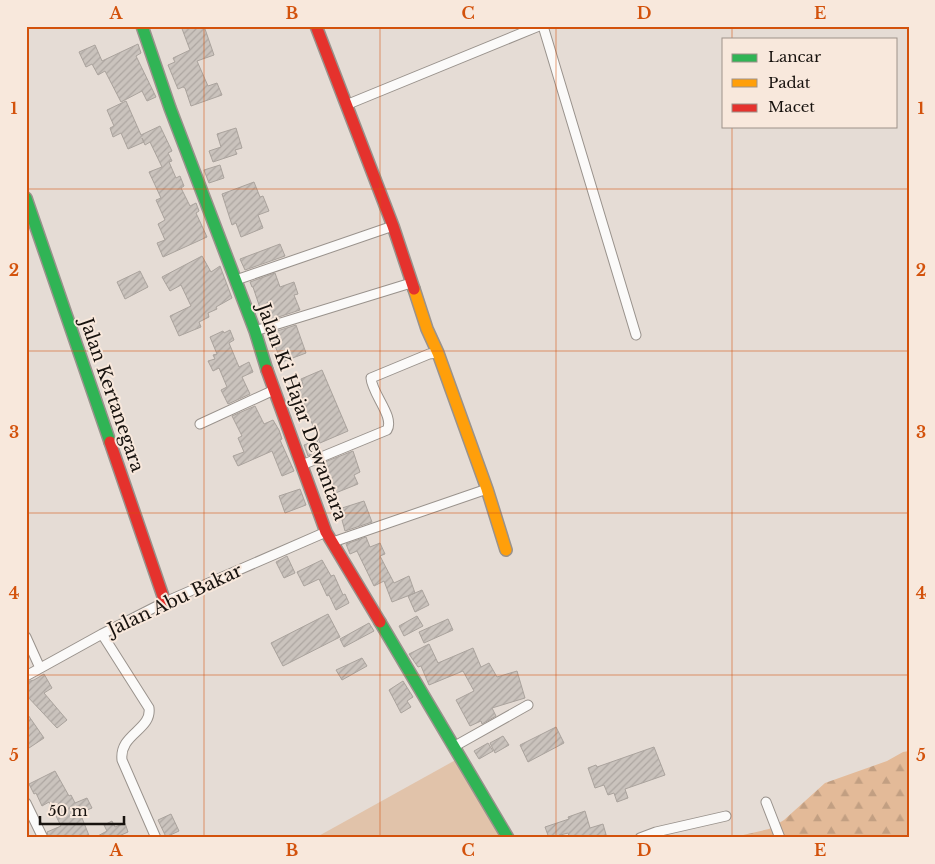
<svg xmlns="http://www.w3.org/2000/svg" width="935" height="864" font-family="'Libre Baskerville',serif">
  <defs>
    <pattern id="forest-firs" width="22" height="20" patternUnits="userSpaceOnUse" patternTransform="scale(1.25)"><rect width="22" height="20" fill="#e3ba98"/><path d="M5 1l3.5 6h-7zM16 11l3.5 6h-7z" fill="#c29f82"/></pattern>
    <pattern id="building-hatch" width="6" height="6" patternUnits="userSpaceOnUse" patternTransform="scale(1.25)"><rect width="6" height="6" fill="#cac3bd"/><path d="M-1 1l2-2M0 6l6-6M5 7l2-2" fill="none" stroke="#ada6a1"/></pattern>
  </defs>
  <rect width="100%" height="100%" fill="#e5dcd5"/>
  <path fill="url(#forest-firs)" d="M909 751V838H730L769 829 784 820 825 783 887 761 903 752Z"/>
  <path fill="#e1c3aa" d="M461 757 508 838H315Z"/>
  <path fill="url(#building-hatch)" stroke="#aaa39d" d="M181 26H204L214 55 197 61 208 86 217 83 222 95 191 106 185 88 183 87 178 89 168 65 175 62 173 58 190 50Z
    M138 44 141 53 136 56 156 97 147 101 142 91 121 102 105 71 98 75 92 64 86 67 79 52 95 45 102 61Z
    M126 101 141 135 160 126 172 151 168 153 172 161 169 162 176 178 180 176 184 186 181 188 190 206 196 203 199 211 196 213 207 237 163 257 157 243 165 240 158 224 165 220 156 200 161 198 149 172 162 167 150 142 145 145 142 138 144 142 128 149 121 133 113 137 110 128 114 126 107 110Z
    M236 128 242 148 235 150 237 154 213 162 209 151 221 147 217 134Z
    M220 165 224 178 209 183 204 170Z
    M254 182 260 197 263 196 269 211 258 215 263 228 241 237 236 223 232 225 222 194Z
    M280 244 285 256 245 270 240 259Z
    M202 256 211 272 220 266 232 298 216 307 217 309 208 313 209 317 199 322 201 327 179 336 170 316 191 306 181 285 170 291 162 277Z
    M140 271 148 287 125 299 117 282Z
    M275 273 280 287 294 282 298 294 294 295 300 310 266 321 264 314H262L253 287H252L250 282Z
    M296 325 306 353 282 362 275 346 273 347 268 334Z
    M230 330 234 340 229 343 239 367 249 362 253 372 242 377 250 394 228 404 221 390 227 387 219 368 213 371 208 361 215 359 213 355 217 354 210 337 223 331 224 333Z
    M322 370 348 431 320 443 311 421 308 422 303 409 306 408 297 386 303 384 301 379Z
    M255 406 264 424 273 420 279 430 282 439 280 440 294 471 282 476 272 451 238 466 233 456 244 452 238 438 242 436 232 416Z
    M317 440 321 450 308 456 304 445Z
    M353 451 360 472 354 475 358 484 333 494 323 472 321 473 317 465Z
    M300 489 306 505 285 513 279 496Z
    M364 501 372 522 345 531 339 509Z
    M366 537 370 547 380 543 385 554 380 556 394 583 409 576 415 593 392 602 384 581 374 586 357 551 350 554 346 544Z
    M287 556 295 573 284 578 276 562Z
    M322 560 331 576 334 575 343 595 345 594 349 603 336 610 329 595 327 596 319 579 304 586 297 572Z
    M422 590 429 605 415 612 408 596Z
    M328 614 340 637 283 666 271 643Z
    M417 616 423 626 404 636 399 626Z
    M448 619 453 630 424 643 419 632Z
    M369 623 374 631 344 647 340 639Z
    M429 644 438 663 473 648 481 667 489 663 497 677 517 671 525 698 492 708 496 716 482 724 481 721 470 726 456 700 474 691 463 671 429 685 421 666 418 667 409 654Z
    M362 658 367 666 342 680 336 670Z
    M44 674 52 688 44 693 67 720 57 728 26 695V682L34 680Z
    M403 681 413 697 407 701 411 707 401 713 389 690Z
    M26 712 44 738 26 750Z
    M556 727 564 743 528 762 520 745Z
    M503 736 509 745 495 753 490 743Z
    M488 743 493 751 479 759 474 751Z
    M654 747 665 775 625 789 628 798 617 802 614 793 608 795 604 785 595 788 588 768 596 765 597 767Z
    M55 771 69 796 71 795 75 803 87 798 92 808 80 813 90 838H49L47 832 61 826 49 802 42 806 36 793 34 794 29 784Z
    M585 811 590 828 603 824 607 838H570L568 833 549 838 545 827 569 819 568 817Z
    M171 814 179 831 166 837 158 820Z
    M112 821 115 827 125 823 128 832 119 836 120 838H94L107 831 104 825Z"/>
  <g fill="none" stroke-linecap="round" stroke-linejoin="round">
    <g stroke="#99928c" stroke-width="11">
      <path id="street" d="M543 26 636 335
        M346 105 539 26
        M236 280 393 226
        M255 331 411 283
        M200 424 274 390
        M302 465 387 430C395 417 372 394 371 378L429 354 438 353
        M333 542 487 489
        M102 634 149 708C152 730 119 734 122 760L156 838
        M26 637 40 668
        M26 676 102 634 165 602 326 532
        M455 746 528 705
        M766 802 780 838
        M26 803 43 838
        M640 838 656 832 726 816"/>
    </g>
    <g stroke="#99928c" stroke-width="14">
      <path id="fast" d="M142 26 170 108 255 331 267 370
        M26 198 110 442
        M380 622 508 838"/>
    </g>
    <g stroke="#99928c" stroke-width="14">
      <path id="slow" d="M414 289 427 329 438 353 487 489 506 550"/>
    </g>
    <g stroke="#99928c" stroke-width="14">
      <path id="jam" d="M316 26 393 226 414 289
        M267 370 326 532 380 622
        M110 442 165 602"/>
    </g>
    <use href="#street" stroke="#fbfaf9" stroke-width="9"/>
    <use href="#fast" stroke="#30b455" stroke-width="11"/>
    <use href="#slow" stroke="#ff9f0a" stroke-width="11"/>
    <use href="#jam" stroke="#e5322d" stroke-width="11"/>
  </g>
  <path fill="none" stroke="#d3520c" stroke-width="1" stroke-opacity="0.55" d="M204 26V838M380 26V838M556 26V838M732 26V39M732 126V838M26 189H909M26 351H909M26 513H909M26 675H909"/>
  <g text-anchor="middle" stroke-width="4" stroke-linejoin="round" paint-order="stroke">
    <g font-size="18" fill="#17120e" stroke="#f8e8dc">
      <text transform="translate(112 395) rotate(71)" y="6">Jalan Kertanegara</text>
      <text transform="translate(302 412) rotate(70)" y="6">Jalan Ki Hajar Dewantara</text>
      <text transform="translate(175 600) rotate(-25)" y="6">Jalan Abu Bakar</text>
    </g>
  </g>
  <rect width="935" height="864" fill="none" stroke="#f8e8dc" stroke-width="55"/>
  <rect x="722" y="38" width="175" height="90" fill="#f8e8dc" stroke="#9e928a"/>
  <rect x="732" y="54" width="25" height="8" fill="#30b455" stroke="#9e928a"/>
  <text x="768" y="62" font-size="15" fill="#17120e">Lancar</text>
  <rect x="732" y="79" width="25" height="8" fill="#ff9f0a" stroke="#9e928a"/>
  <text x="768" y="88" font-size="15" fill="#17120e">Padat</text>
  <rect x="732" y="104" width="25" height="8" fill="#e5322d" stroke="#9e928a"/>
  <text x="768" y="112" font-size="15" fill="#17120e">Macet</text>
  <path d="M40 816v8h84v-8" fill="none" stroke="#17120e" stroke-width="2.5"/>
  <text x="48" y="816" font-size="15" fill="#17120e" stroke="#f8e8dc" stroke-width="4" paint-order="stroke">50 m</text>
  <rect x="28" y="28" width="880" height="808" fill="none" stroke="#d3520c" stroke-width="2"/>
  <g font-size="16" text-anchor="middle" font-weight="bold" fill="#d3520c">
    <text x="116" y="19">A</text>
    <text x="292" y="19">B</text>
    <text x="468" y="19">C</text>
    <text x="644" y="19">D</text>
    <text x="820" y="19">E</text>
    <text x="14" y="114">1</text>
    <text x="921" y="114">1</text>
    <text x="14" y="276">2</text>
    <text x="921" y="276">2</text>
    <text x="14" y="438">3</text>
    <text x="921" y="438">3</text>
    <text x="14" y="599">4</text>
    <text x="921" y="599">4</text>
    <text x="14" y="761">5</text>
    <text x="921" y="761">5</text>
    <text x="116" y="856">A</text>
    <text x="292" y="856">B</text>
    <text x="468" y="856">C</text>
    <text x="644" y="856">D</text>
    <text x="820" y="856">E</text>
  </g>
</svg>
